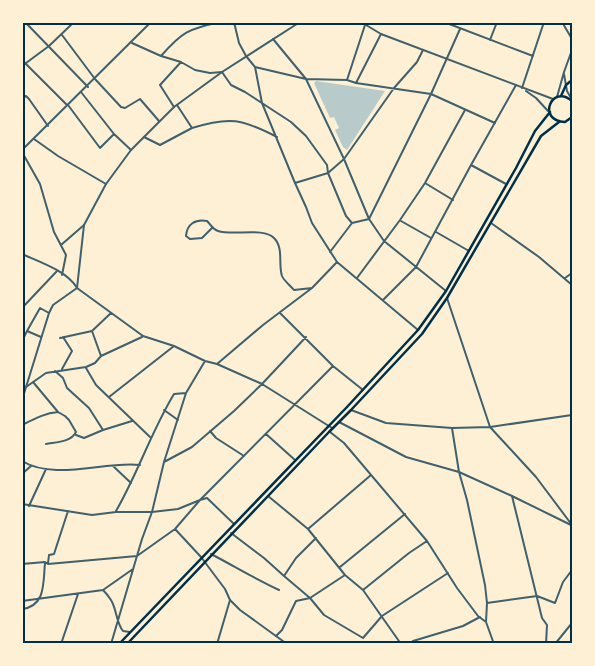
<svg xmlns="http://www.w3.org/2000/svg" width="595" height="666" font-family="Arial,sans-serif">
  <rect width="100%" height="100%" fill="#fdf0d5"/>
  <path fill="#b9caca" d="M316 81 385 91 347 150 343 147 335 130 339 128 334 117 330 118 314 83Z"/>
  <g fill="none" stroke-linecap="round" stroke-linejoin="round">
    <path stroke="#3f606c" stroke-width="2" d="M25 22 88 87
      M234 22 239 43 246 56 255 67 306 79 347 80 356 83 431 94 495 123
      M444 22 533 56
      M562 22 572 39
      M62 35 95 79 121 107 125 108 140 99 159 121
      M273 39 306 79 344 159 369 219 384 241 446 291
      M490 40 497 22
      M132 43 161 56 181 62 195 70 210 73 222 72 231 85 245 92 291 122 306 136 327 165 328 173 346 216 352 223
      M161 56C182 32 188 29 220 22
      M255 67 262 103 295 183 306 207 312 223 337 262 418 330
      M347 80 365 25 369 22
      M356 83 381 34
      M522 88 544 22
      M81 92 114 134 131 150
      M22 98 26 96 29 99 48 126
      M68 105 100 148 114 134
      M177 105 192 128C230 116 242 119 277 137
      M174 107 160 85 181 62
      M144 137 160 145 192 128
      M34 139 58 156 106 184
      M22 152 40 184 54 232 66 255 62 275
      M471 165 506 184
      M295 183 328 173 344 159 394 88 417 62 423 50
      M425 183 453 200
      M401 221 431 238
      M491 223 539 257 572 285
      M212 228 202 238 190 239 186 236C187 224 195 219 207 221 211 225 212 229 218 231 234 236 263 227 274 238 284 248 278 264 282 276 284 281 291 286 294 290L312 288
      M436 232 469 251
      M61 245 84 225
      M330 252 352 223 369 219 431 94 460 29
      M22 254C40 262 67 271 77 288L143 336 174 346 205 361 217 364 262 384 332 428
      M357 278 400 220 425 183 465 110
      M565 278 572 273
      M447 298 490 427 536 477 572 525V536
      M383 300 416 267 471 165 516 85
      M22 308 57 271
      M280 313 333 366 363 390
      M92 331 101 356
      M41 337 27 331 40 308 49 313
      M60 338 92 331 111 313
      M22 341 27 331
      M217 364 263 325 312 288 337 262
      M86 368 96 385 150 437
      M62 369 72 351 63 337
      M55 371 63 378 67 388 89 408 103 430
      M33 382 58 412 65 416 69 420 76 432C71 442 57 442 46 444
      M22 386 26 387 46 373 86 367 95 363 101 356 142 337
      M109 397 174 346
      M164 410 178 420
      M351 410 386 423 452 428 490 427 572 415
      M339 422 406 457 459 472 512 496 571 525
      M22 425C34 419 45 413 58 412
      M452 428 459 472 467 500 485 585 487 603 486 622
      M210 431 216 438 244 456
      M330 432 344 443 427 541 457 588 478 616 486 622 494 644
      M266 434 295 460
      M76 435 84 438 103 430 132 421
      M22 461C55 481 104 461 140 465
      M164 462 192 447 234 411 262 384 306 337
      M113 466 131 483
      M22 474 31 466
      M268 496 308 529 371 475
      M512 496 542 618 547 625 546 644
      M22 504 92 515 116 512H152L178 509 200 500 207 498 234 524
      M29 506 46 469
      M116 511C138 473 151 432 174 394L186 393
      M175 529 201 557
      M308 529 345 575 363 590 401 644
      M231 533 264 558 284 576 296 558 316 538
      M211 554C234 566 255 579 279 590
      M48 563 49 555 54 554 68 511
      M22 564 45 562 48 564 137 556 175 529 200 500 333 366
      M340 567 405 514
      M284 576 310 598 324 615 363 638 382 616 448 573
      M103 590C106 593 109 597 111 600 117 610 116 622 123 631L130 632
      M363 590 409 553 427 541
      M22 601 103 590 133 569
      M487 603 537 596 555 603 563 582 572 570
      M22 609C46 606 43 583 45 563
      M276 636 282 630 296 601 310 598 345 575
      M61 644 78 594
      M111 644 142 539 152 512 164 462 186 393 205 361
      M217 644 230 600
      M410 644 413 641 463 626 480 617
      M555 644 572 623"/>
    <path stroke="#3f606c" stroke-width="2" d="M361 22 381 34 553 99
      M22 60 67 105
      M22 66 49 46 74 22
      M564 74 567 91 572 100
      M526 91 536 98 548 111
      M557 97 564 72 572 50
      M22 150 151 22
      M22 400 49 313 53 305 77 288 84 225 106 184 131 150 174 107 222 72 300 22
      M201 557 225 589 230 600 240 610 287 644"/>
    <path stroke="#003049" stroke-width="2.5" d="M561 96 566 85 572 80
      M572 101C552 83 536 121 565 122L572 117
      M119 644 347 407 418 330 446 291 516 168 535 131 550 112
      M127 644 329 432 351 410 422 334 447 298 541 136 559 122"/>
  </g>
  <rect width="595" height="666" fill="none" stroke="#fdf0d5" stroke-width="48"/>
  <rect x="24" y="24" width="547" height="618" fill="none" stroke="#003049" stroke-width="2"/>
</svg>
